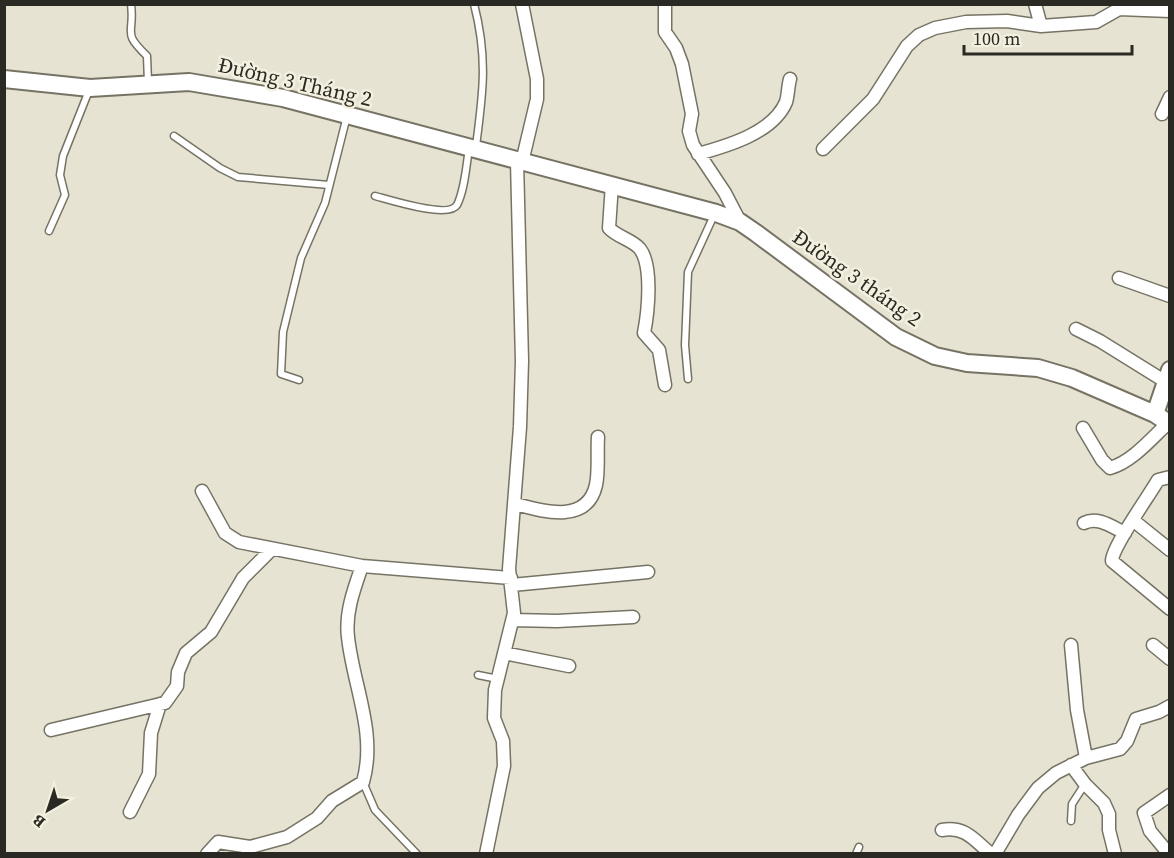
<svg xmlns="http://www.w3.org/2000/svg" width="1174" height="858" font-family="'Source Serif 4',serif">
  <rect width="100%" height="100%" fill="#e6e3d3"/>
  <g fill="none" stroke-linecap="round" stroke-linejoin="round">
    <g stroke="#767364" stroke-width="9">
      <path id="lane" d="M131 4C135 35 121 31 147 56L148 82
        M474 4C488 58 483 93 476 146
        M174 136 220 168 238 177 329 185
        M375 196C390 200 449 219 457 205 465 189 466 166 469 149
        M49 231 65 195 60 175 63 156 90 88
        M688 379 685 345 688 272 715 213
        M299 380 281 374 283 332 301 258 325 203 347 116
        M478 675 498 679
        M363 782 375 810 417 854
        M1071 821 1072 804 1085 784
        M856 854 859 847"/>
    </g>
    <g stroke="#767364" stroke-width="15">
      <path id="street" d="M522 4 537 79V99L522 162
        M665 4V32L676 48 682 64 692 114 689 131 693 145 725 193 740 222
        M1035 4 1041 26
        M1162 114 1170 97
        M823 149 873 99 907 46 919 35 935 28 966 22 1007 21 1041 26 1069 24 1096 22 1119 9 1170 11
        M698 154C727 146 773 133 786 102 788 96 788 86 790 79
        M612 184 609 228C617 237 633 240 640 249 653 266 648 313 644 333L659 350 665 385
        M1119 278 1170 296
        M1076 329 1100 341 1166 382
        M1083 428 1102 460 1110 468C1132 462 1152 438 1168 423
        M1170 477 1158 480C1149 496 1112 547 1112 561L1170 609
        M202 491 225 533 239 542 362 566 511 578
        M515 504C542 511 587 525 596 485 599 471 597 452 598 437
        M1134 521 1170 550
        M1084 523C1098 516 1112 527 1125 533
        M512 585 648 572
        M513 620 557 621 633 617
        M1071 645 1077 710 1086 758
        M1153 645 1170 659
        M504 653 569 666
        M51 730 165 703 177 686 178 672 186 653 211 632 243 578 271 550
        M1071 765 1085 784 1104 803 1109 814V830L1115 854
        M130 812 149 774 151 733 160 704
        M942 830C966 826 974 840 991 854
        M207 854 218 842 250 847 287 837 317 818 332 801 363 782C377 733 353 685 348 637 345 613 354 589 362 566
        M486 854 504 766 503 741 494 718 495 690 514 613 509 569 520 427 522 361 517 161
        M995 854 1018 815 1038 788 1056 773 1086 758 1120 749 1127 741 1136 719 1159 712 1170 706
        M1169 854 1150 831 1144 813 1170 795"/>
    </g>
    <g stroke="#767364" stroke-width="20">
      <path id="secondary" d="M4 79 90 88 189 82 283 98 716 213 740 222 756 233 896 337 935 356 967 363 1038 368 1072 378 1155 414 1170 424
        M1155 414 1170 370"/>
    </g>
    <use href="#lane" stroke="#fff" stroke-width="6"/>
    <use href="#street" stroke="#fff" stroke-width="12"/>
    <use href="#secondary" stroke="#fff" stroke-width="16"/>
  </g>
  <g text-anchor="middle" stroke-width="5" stroke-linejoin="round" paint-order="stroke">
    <g font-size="21" fill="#2b2923" stroke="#f3f0e0">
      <text transform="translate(295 82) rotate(13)" y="7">Đường 3 Tháng 2</text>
      <text transform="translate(857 278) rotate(35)" y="7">Đường 3 tháng 2</text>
    </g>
  </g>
  <rect width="1174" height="858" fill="none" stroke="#2b2923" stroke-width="12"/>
  <g transform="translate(48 810) rotate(219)" stroke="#f3f0e0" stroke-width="4.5" paint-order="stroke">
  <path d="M0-4.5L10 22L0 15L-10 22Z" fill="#2b2923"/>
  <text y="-9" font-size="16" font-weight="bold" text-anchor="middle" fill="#2b2923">B</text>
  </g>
  <path d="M964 45v9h168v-9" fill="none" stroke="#2b2923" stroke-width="3"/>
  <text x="973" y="45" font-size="18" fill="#2b2923" stroke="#f3f0e0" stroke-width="4.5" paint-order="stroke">100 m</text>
</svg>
